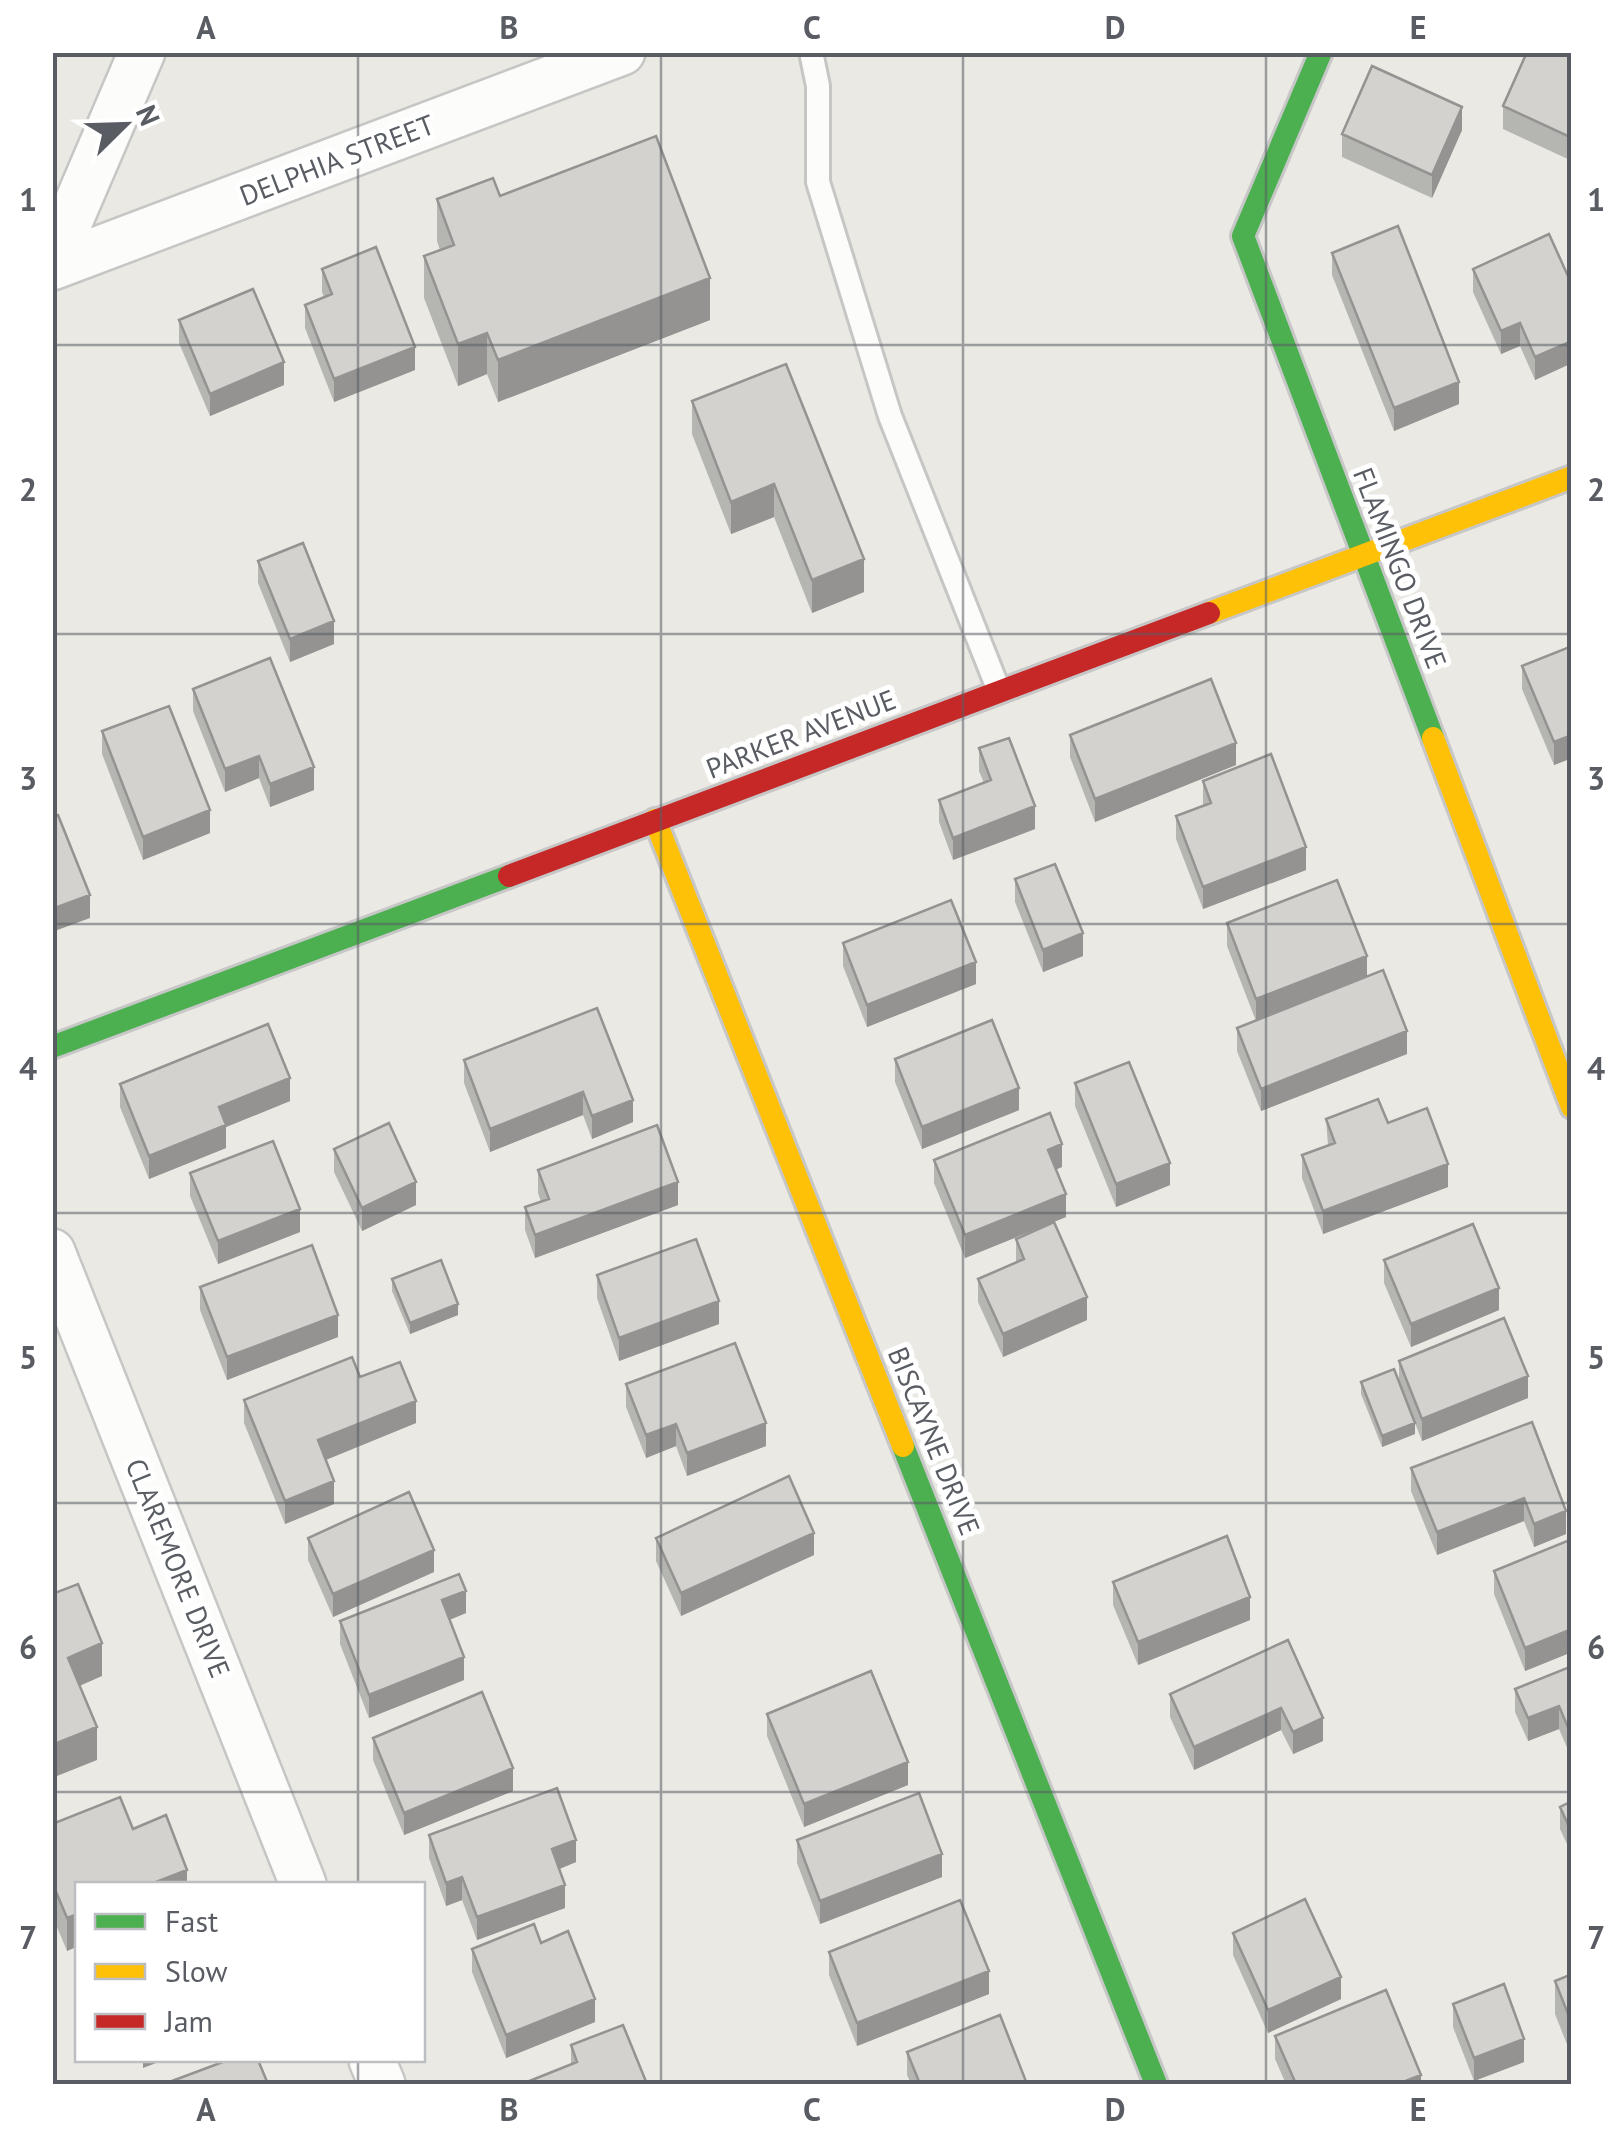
<svg xmlns="http://www.w3.org/2000/svg" width="1624" height="2137" font-family="'PT Sans',sans-serif">
  <rect width="100%" height="100%" fill="#eae9e4"/>
  <g fill="none" stroke-linecap="round" stroke-linejoin="round">
    <g stroke="#c6c6c5" stroke-width="28">
      <path id="lane" d="M811 52 818 86V182L890 416 999 691"/>
    </g>
    <g stroke="#c6c6c5" stroke-width="50">
      <path id="street" d="M52 262 142 52
        M52 267 622 52
        M52 1252 303 1884
        M372 2060 382 2084"/>
    </g>
    <g stroke="#c6c7c6" stroke-width="28">
      <path id="fast" d="M1321 52 1243 236 1433 738
        M52 1047 509 876
        M903 1446 1156 2084"/>
    </g>
    <g stroke="#c6c7c6" stroke-width="28">
      <path id="slow" d="M1209 613 1572 477
        M1433 738 1572 1107
        M655 820 903 1446"/>
    </g>
    <g stroke="#c6c7c6" stroke-width="28">
      <path id="jam" d="M509 876 1209 613"/>
    </g>
    <use href="#lane" stroke="#fcfcfb" stroke-width="22"/>
    <use href="#street" stroke="#fcfcfb" stroke-width="45"/>
    <use href="#fast" stroke="#4caf50" stroke-width="22"/>
    <use href="#slow" stroke="#ffc107" stroke-width="22"/>
    <use href="#jam" stroke="#c62828" stroke-width="22"/>
  </g>
  <path fill="#b5b5b2" d="M1572 52V161L1503 129V106Z
    M1462 130 1432 198 1342 157V134Z
    M500 196 710 320 498 402 487 374 458 386 424 298V256L440 250 437 241V199Z
    M1332 253 1459 404 1394 431 1332 275Z
    M322 269 415 370 334 402 305 328V305L324 297 322 292Z
    M1473 269 1572 285V363L1535 380 1520 346 1501 354 1473 292Z
    M179 320 284 385 210 416 179 343Z
    M786 364 864 592 812 613 774 517 731 534 692 434V401Z
    M258 561 334 644 290 662 258 583Z
    M1572 646V758L1554 765 1522 689V666Z
    M193 689 314 790 270 807 259 778 225 792 193 711Z
    M102 731 210 833 143 860 102 754Z
    M1070 735 1236 765 1095 822 1070 757Z
    M979 748 1035 829 953 860 939 822V800L984 783 979 771Z
    M1203 781 1306 870 1203 909 1176 839V816L1203 806Z
    M1015 879 1083 956 1043 972 1015 902Z
    M1227 923 1367 977 1407 1054 1261 1111 1237 1051V1028L1256 1021 1227 946Z
    M843 943 976 984 867 1027 843 966Z
    M597 1008 633 1122 592 1139 583 1115 490 1152 464 1083V1060Z
    M895 1059 1019 1110 922 1149 895 1082Z
    M1075 1083 1170 1185 1116 1207 1075 1106Z
    M120 1084 290 1101 226 1127V1148L149 1179 120 1107Z
    M1326 1119 1388 1123 1448 1187 1323 1234 1302 1178V1155L1328 1145Z
    M334 1149 416 1205 362 1231 334 1172Z
    M934 1160 1062 1167 1056 1169 1066 1217 965 1258 934 1183Z
    M538 1170 678 1205 535 1258 525 1230V1207L541 1202 538 1193Z
    M190 1173 300 1232 218 1264 190 1196Z
    M1016 1239 1087 1320 1003 1357 978 1302V1279L1016 1262Z
    M1384 1260 1499 1310 1411 1347 1384 1283Z
    M597 1275 719 1324 619 1361 597 1298Z
    M392 1279 458 1315 410 1334 392 1291Z
    M200 1287 338 1337 227 1380 200 1310Z
    M1399 1361 1528 1398 1422 1441 1413 1418 1415 1434 1382 1447 1361 1394V1382H1399Z
    M360 1377 416 1423 326 1460 334 1504 285 1524 244 1423V1400Z
    M626 1384 766 1446 687 1476 676 1446 646 1458 626 1407Z
    M1532 1422 1566 1534 1534 1547 1524 1521 1437 1555 1411 1491V1468Z
    M308 1538 434 1572 333 1617 308 1560Z
    M656 1538 814 1555 681 1616 656 1561Z
    M1572 1539V1652L1525 1671 1494 1594V1571Z
    M1113 1582 1250 1620 1138 1665 1113 1605Z
    M466 1613 449 1620 464 1680 369 1718 340 1644V1621Z
    M1288 1640 1323 1741 1293 1754 1281 1730 1194 1770 1170 1717V1694Z
    M1572 1666V1759L1559 1729 1528 1741 1515 1712V1689Z
    M767 1714 908 1785 804 1827 767 1736Z
    M373 1738 513 1791 404 1835 373 1760Z
    M1572 1801V1855L1560 1829V1807Z
    M52 1824 133 1829 187 1884H78V1946L67 1951 52 1915Z
    M429 1835 576 1862 559 1869 565 1908 477 1940 462 1900 446 1906 429 1858Z
    M797 1840 942 1877 820 1924 797 1863Z
    M1233 1933 1341 1999 1268 2033 1233 1955Z
    M541 1943 595 2022 506 2058 472 1972V1949Z
    M829 1952 989 1994 857 2046 829 1975Z
    M1572 1974V2057L1555 2014V1981Z
    M1453 2004 1524 2062 1474 2081 1453 2027Z
    M1275 2036 1421 2084H1286L1275 2059Z
    M571 2045 647 2084H527V2082L571 2065Z
    M907 2052 1027 2084H911L907 2075Z"/>
  <path fill="#949391" d="M1462 107V130L1432 198V175Z
    M710 278V320L498 402V360Z
    M1520 323V346L1501 354V331Z
    M487 333V374L458 386V344Z
    M1572 341V363L1535 380V357Z
    M415 347V370L334 402V379Z
    M284 362V385L210 416V394Z
    M1459 382V404L1394 431V408Z
    M774 484V517L731 534V502Z
    M864 559V592L812 613V580Z
    M334 621V644L290 662V639Z
    M1572 735V758L1554 765V742Z
    M1236 743V765L1095 822V799Z
    M259 756V778L225 792V769Z
    M314 767V790L270 807V784Z
    M1035 806V829L953 860V838Z
    M210 810V833L143 860V837Z
    M1306 847V870L1203 909V887Z
    M90 895V918L52 932V909Z
    M1083 933V956L1043 972V950Z
    M1367 956V979L1256 1022V999Z
    M976 962V984L867 1027V1005Z
    M1407 1031V1054L1261 1111V1089Z
    M290 1078V1101L226 1127V1148L149 1179V1156L219 1107Z
    M1019 1088V1110L922 1149V1127Z
    M583 1092V1115L490 1152V1129Z
    M633 1100V1122L592 1139V1116Z
    M1062 1144V1167L1048 1173V1150Z
    M1170 1163V1185L1116 1207V1184Z
    M1448 1164V1187L1323 1234V1211Z
    M416 1182V1205L362 1231V1208Z
    M678 1182V1205L535 1258V1235Z
    M1066 1194V1217L965 1258V1235Z
    M300 1209V1232L218 1264V1241Z
    M1499 1288V1310L1411 1347V1324Z
    M1087 1297V1320L1003 1357V1334Z
    M719 1301V1324L619 1361V1338Z
    M458 1304V1315L410 1334V1323Z
    M338 1315V1337L227 1380V1357Z
    M1528 1376V1398L1422 1441V1419Z
    M416 1401V1423L318 1463V1440Z
    M766 1423V1446L687 1476V1453Z
    M1415 1423V1434L1382 1447V1436Z
    M676 1424V1446L646 1458V1435Z
    M334 1481V1504L285 1524V1501Z
    M1524 1498V1521L1437 1555V1532Z
    M1566 1511V1534L1534 1547V1524Z
    M814 1533V1555L681 1616V1593Z
    M434 1550V1572L333 1617V1594Z
    M466 1591V1613L442 1623V1600Z
    M1250 1597V1620L1138 1665V1642Z
    M1572 1629V1652L1525 1671V1648Z
    M102 1643V1676L68 1691V1658Z
    M464 1657V1680L369 1718V1695Z
    M1559 1706V1729L1528 1741V1718Z
    M1281 1708V1730L1194 1770V1747Z
    M1323 1718V1741L1293 1754V1732Z
    M97 1727V1760L52 1778V1745Z
    M908 1762V1785L804 1827V1804Z
    M513 1768V1791L404 1835V1813Z
    M576 1840V1862L552 1872V1849Z
    M942 1854V1877L820 1924V1901Z
    M187 1870V1884H151Z
    M462 1877V1900L446 1906V1883Z
    M565 1885V1908L477 1940V1917Z
    M78 1914V1946L67 1951V1918Z
    M989 1971V1994L857 2046V2023Z
    M1341 1977V1999L1268 2033V2010Z
    M595 1999V2022L506 2058V2035Z
    M1524 2039V2062L1474 2081V2058Z
    M143 2060H164L143 2068Z
    M1421 2075V2084H1398Z"/>
  <path fill="#d3d2cf" stroke="#949391" stroke-width="2.5" d="M1527 52H1572V138L1503 106Z
    M1372 66 1462 107 1432 175 1342 134Z
    M656 136 710 278 498 360 487 333 458 344 424 256 454 245 437 199 493 178 500 196Z
    M1398 226 1459 382 1394 408 1332 253Z
    M1549 234 1572 285V341L1535 357 1520 323 1501 331 1473 269Z
    M376 247 415 347 334 379 305 305 332 294 322 269Z
    M253 289 284 362 210 394 179 320Z
    M786 364 864 559 812 580 774 484 731 502 692 401Z
    M303 543 334 621 290 639 258 561Z
    M1572 646V735L1554 742 1522 666Z
    M270 658 314 767 270 784 259 756 225 769 193 689Z
    M1211 679 1236 743 1095 799 1070 735Z
    M169 706 210 810 143 837 102 731Z
    M1009 738 1035 806 953 838 939 800 991 780 979 748Z
    M1271 754 1306 847 1203 887 1176 816 1211 803 1203 781Z
    M58 815 90 895 52 909V817Z
    M1055 864 1083 933 1043 950 1015 879Z
    M1337 880 1367 956 1256 999 1227 923Z
    M951 900 976 962 867 1005 843 943Z
    M1383 970 1407 1031 1261 1089 1237 1028Z
    M597 1008 633 1100 592 1116 583 1092 490 1129 464 1060Z
    M992 1020 1019 1088 922 1127 895 1059Z
    M268 1024 290 1078 219 1107 226 1125 149 1156 120 1084Z
    M1129 1062 1170 1163 1116 1184 1075 1083Z
    M1378 1099 1388 1123 1427 1108 1448 1164 1323 1211 1302 1155 1335 1143 1326 1119Z
    M1050 1113 1062 1144 1048 1150 1066 1194 965 1235 934 1160Z
    M389 1123 416 1182 362 1208 334 1149Z
    M657 1125 678 1182 535 1235 525 1207 549 1199 538 1170Z
    M273 1141 300 1209 218 1241 190 1173Z
    M1054 1222 1087 1297 1003 1334 978 1279 1024 1259 1016 1239Z
    M1473 1224 1499 1288 1411 1324 1384 1260Z
    M696 1239 719 1301 619 1338 597 1275Z
    M312 1245 338 1315 227 1357 200 1287Z
    M441 1260 458 1304 410 1323 392 1279Z
    M1504 1318 1528 1376 1422 1419 1399 1361Z
    M735 1343 766 1423 687 1453 676 1424 646 1435 626 1384Z
    M352 1357 360 1377 400 1362 416 1401 318 1440 334 1481 285 1501 244 1400Z
    M1394 1369 1415 1423 1382 1436 1361 1382Z
    M1532 1422 1566 1511 1534 1524 1524 1498 1437 1532 1411 1468Z
    M789 1476 814 1533 681 1593 656 1538Z
    M409 1492 434 1550 333 1594 308 1538Z
    M1227 1536 1250 1597 1138 1642 1113 1582Z
    M1572 1539V1629L1525 1648 1494 1571Z
    M459 1574 466 1591 442 1600 464 1657 369 1695 340 1621Z
    M78 1584 102 1643 68 1658 97 1727 52 1745V1594Z
    M1288 1640 1323 1718 1293 1732 1281 1708 1194 1747 1170 1694Z
    M1572 1666V1737L1559 1706 1528 1718 1515 1689Z
    M871 1671 908 1762 804 1804 767 1714Z
    M482 1692 513 1768 404 1813 373 1738Z
    M557 1788 576 1840 552 1849 565 1885 477 1917 462 1877 446 1883 429 1835Z
    M919 1793 942 1854 820 1901 797 1840Z
    M120 1797 133 1829 166 1815 187 1870 151 1884H78V1914L67 1918 52 1882V1824Z
    M1572 1801V1833L1560 1807Z
    M1305 1899 1341 1977 1268 2010 1233 1933Z
    M960 1900 989 1971 857 2023 829 1952Z
    M534 1924 541 1943 568 1931 595 1999 506 2035 472 1949Z
    M1572 1974V2024L1555 1981Z
    M1504 1984 1524 2039 1474 2058 1453 2004Z
    M1386 1990 1421 2075 1398 2084H1296L1275 2036Z
    M1000 2015 1027 2084H920L907 2052Z
    M623 2025 647 2084H528L527 2082 577 2062 571 2045Z
    M228 2060H258L268 2084H164Z"/>
  <path fill="none" stroke="#595d63" stroke-width="2.5" stroke-opacity="0.55" d="M358 52V1884M661 52V2084M963 52V2084M1266 52V2084M52 345H1572M52 634H1572M52 924H1572M52 1213H1572M52 1503H1572M52 1792H1572M358 2060V2084"/>
  <g text-anchor="middle" stroke-width="10" stroke-linejoin="round" paint-order="stroke">
    <g font-size="28" fill="#595d63" stroke="#fff">
      <text transform="translate(337 160) rotate(-21)" y="10">DELPHIA STREET</text>
      <text transform="translate(1400 568) rotate(69)" y="10">FLAMINGO DRIVE</text>
      <text transform="translate(801 734) rotate(-21)" y="10">PARKER AVENUE</text>
      <text transform="translate(934 1441) rotate(68)" y="10">BISCAYNE DRIVE</text>
      <text transform="translate(178 1568) rotate(68)" y="10">CLAREMORE DRIVE</text>
    </g>
  </g>
  <rect width="1624" height="2137" fill="none" stroke="#ffffff" stroke-width="110"/>
  <rect x="75" y="1882" width="350" height="180" fill="#ffffff" stroke="#bdbec1" stroke-width="2.5"/>
  <rect x="95" y="1914" width="50" height="15" fill="#4caf50" stroke="#bdbec1" stroke-width="2.5"/>
  <text x="165" y="1932" font-size="30" fill="#595d63">Fast</text>
  <rect x="95" y="1964" width="50" height="15" fill="#ffc107" stroke="#bdbec1" stroke-width="2.5"/>
  <text x="165" y="1982" font-size="30" fill="#595d63">Slow</text>
  <rect x="95" y="2014" width="50" height="15" fill="#c62828" stroke="#bdbec1" stroke-width="2.5"/>
  <text x="165" y="2032" font-size="30" fill="#595d63">Jam</text>
  <g transform="translate(125 125) rotate(67)" stroke="#ffffff" stroke-width="8" paint-order="stroke">
  <path d="M0-8L18 38L0 25L-18 38Z" fill="#595d63"/>
  <text y="-15" font-size="28" font-weight="bold" text-anchor="middle" fill="#595d63">N</text>
  </g>
  <rect x="55" y="55" width="1514" height="2027" fill="none" stroke="#595d63" stroke-width="4"/>
  <g font-size="32" text-anchor="middle" font-weight="bold" fill="#595d63">
    <text x="206" y="39">A</text>
    <text x="509" y="39">B</text>
    <text x="812" y="39">C</text>
    <text x="1115" y="39">D</text>
    <text x="1418" y="39">E</text>
    <text x="28" y="211">1</text>
    <text x="1596" y="211">1</text>
    <text x="28" y="501">2</text>
    <text x="1596" y="501">2</text>
    <text x="28" y="790">3</text>
    <text x="1596" y="790">3</text>
    <text x="28" y="1080">4</text>
    <text x="1596" y="1080">4</text>
    <text x="28" y="1369">5</text>
    <text x="1596" y="1369">5</text>
    <text x="28" y="1659">6</text>
    <text x="1596" y="1659">6</text>
    <text x="28" y="1949">7</text>
    <text x="1596" y="1949">7</text>
    <text x="206" y="2121">A</text>
    <text x="509" y="2121">B</text>
    <text x="812" y="2121">C</text>
    <text x="1115" y="2121">D</text>
    <text x="1418" y="2121">E</text>
  </g>
</svg>
